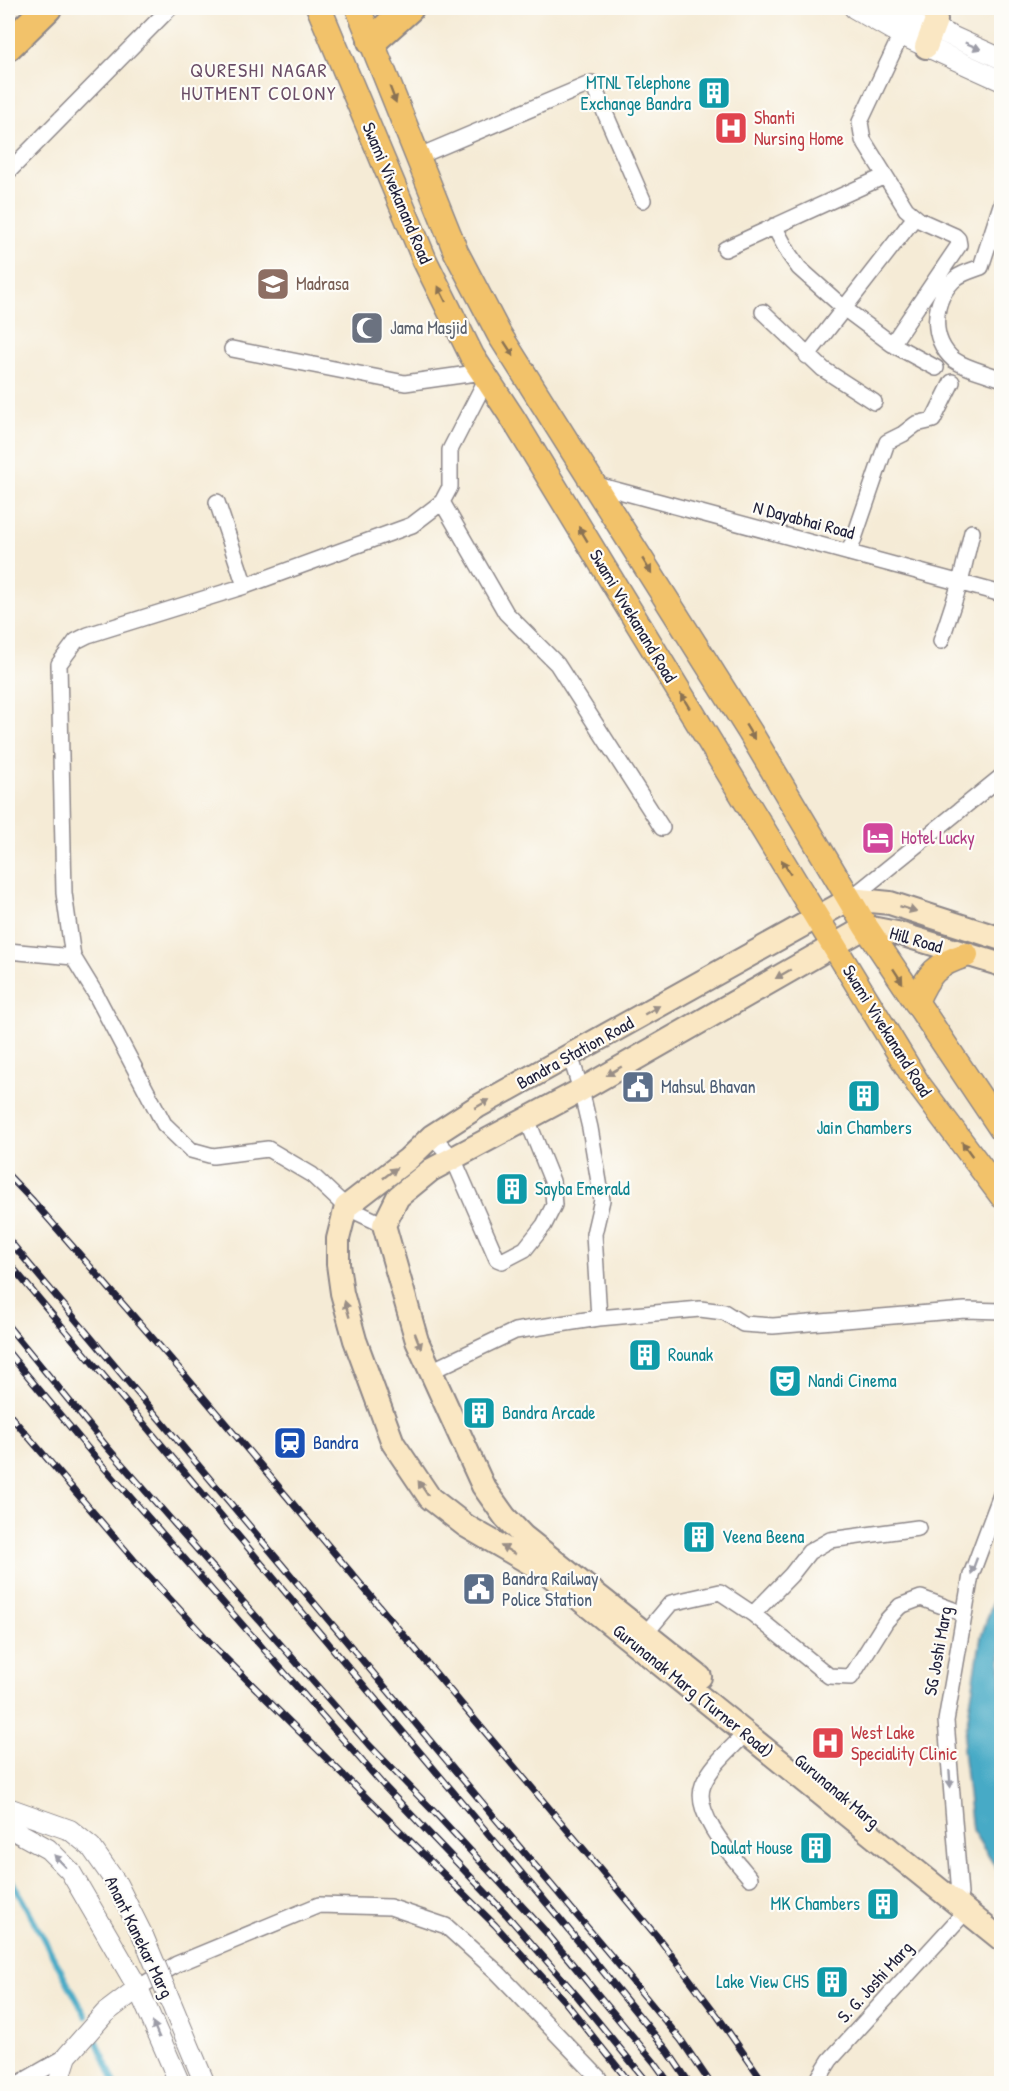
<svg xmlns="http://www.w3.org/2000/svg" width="1009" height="2091" font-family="'Patrick Hand',sans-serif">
  <rect width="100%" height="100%" fill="#fdfcf7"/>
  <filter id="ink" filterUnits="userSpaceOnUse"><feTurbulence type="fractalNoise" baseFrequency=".0167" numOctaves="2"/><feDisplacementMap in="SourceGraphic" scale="12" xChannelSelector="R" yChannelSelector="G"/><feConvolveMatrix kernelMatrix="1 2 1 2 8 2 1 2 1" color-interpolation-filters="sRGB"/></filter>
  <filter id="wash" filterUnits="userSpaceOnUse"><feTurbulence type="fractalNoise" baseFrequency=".008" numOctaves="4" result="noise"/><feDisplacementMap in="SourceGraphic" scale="24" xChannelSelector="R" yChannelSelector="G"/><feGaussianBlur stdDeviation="1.35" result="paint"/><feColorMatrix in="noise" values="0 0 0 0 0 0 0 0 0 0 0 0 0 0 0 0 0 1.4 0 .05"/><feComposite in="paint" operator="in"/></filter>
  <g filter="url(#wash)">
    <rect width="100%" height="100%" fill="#f5ebd6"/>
    <path fill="#47aac6" stroke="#346680" stroke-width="1.5" d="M1001 1577V1876L972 1830 963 1748 981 1637Z"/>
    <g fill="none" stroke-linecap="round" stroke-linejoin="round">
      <path stroke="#47aac6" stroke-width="6" d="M8 1874 86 2016
        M95 2037 115 2084"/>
    </g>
  </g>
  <g filter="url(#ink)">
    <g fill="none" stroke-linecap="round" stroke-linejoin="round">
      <g stroke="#8c8688" stroke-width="18">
        <path id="minor" d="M417 157 592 83 643 200
          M8 172 170 8
          M1002 202 981 267C973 270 962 273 956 278 932 299 929 339 954 360 967 369 987 373 1002 379
          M774 226 789 254 799 268 845 309 892 344 936 368
          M725 249 885 176
          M763 312 823 369 874 402
          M892 344 959 245 958 239 955 236 919 220 906 209 863 140 860 122 901 35
          M232 349 405 383 483 372
          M807 356 915 217
          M597 485 1002 594
          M217 502 245 586
          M442 502 506 613 557 664 662 828
          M849 553 887 442 903 434 916 424 933 420 952 382
          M941 641 960 583 972 532
          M850 899 1002 776
          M8 951 73 957
          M570 1055 581 1090 590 1128 602 1200 594 1234 599 1318
          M432 1136 453 1158 497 1259 502 1261 525 1249 544 1225 554 1205 552 1181 527 1119
          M384 1225 346 1207 312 1175 268 1149 213 1156 191 1150 164 1124 95 993 73 957 64 893 59 664 76 641 88 635 245 586 412 525 442 502 450 487V450L487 378
          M431 1371 515 1331 599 1318 700 1309 724 1312 743 1324 773 1326 965 1310 1002 1311
          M753 1614 791 1575 809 1552 830 1540 918 1528
          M646 1633 671 1603 720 1592 753 1614 829 1676 851 1677 886 1621 900 1606 921 1598 964 1614
          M745 1734C731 1749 711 1765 703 1785 692 1813 733 1857 750 1878
          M953 1901 960 1894 946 1721 971 1575 1002 1492
          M138 1988 177 1964 319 1905 390 1907 446 1926 497 1972 598 2077 602 2084
          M18 2084 67 2056
          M819 2084 820 2076 830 2060 966 1911"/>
      </g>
      <g stroke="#8c8688" stroke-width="22">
        <path id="tertiary" d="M854 8 901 35 1002 81
          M892 8 907 16 1002 59
          M8 1808 70 1830 91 1847
          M8 1827 48 1849 70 1871 138 1988 180 2084
          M58 2084 67 2056 105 2013 138 1988"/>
      </g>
      <g stroke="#8c8688" stroke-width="26">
        <path id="secondary" d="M926 47 936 20 932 8
          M1002 939 890 903 850 899 477 1107 432 1136 408 1159 346 1207 338 1239V1264L342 1293 355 1340 393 1443 430 1498 466 1526 547 1573 1002 1940
          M700 1677 523 1536 505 1517 483 1486 417 1341 384 1225 398 1197 431 1170 581 1090 866 927 897 933 1002 965"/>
      </g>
      <g stroke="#8c8688" stroke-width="27">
        <path id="primary" d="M319 8 425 261 472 356 514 420 918 1084 1002 1196
          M358 8 456 252 499 334 750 732 866 927 1002 1130
          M916 1002C928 974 936 964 966 955"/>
      </g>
      <g stroke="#8c8688" stroke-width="32">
        <path id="motorway" d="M372 41 409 8
          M8 46 47 8"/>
      </g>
      <use href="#minor" stroke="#fff" stroke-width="15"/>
      <use href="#tertiary" stroke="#fff" stroke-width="20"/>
      <use href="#secondary" stroke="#fae7c3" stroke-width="22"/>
      <use href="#primary" stroke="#f2c26a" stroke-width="24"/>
      <use href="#motorway" stroke="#f2c26a" stroke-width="28"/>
      <g stroke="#22223b" stroke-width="7">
        <path id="rail" d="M8 1175 33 1201 183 1373 660 1940 716 2014 765 2084
          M8 1239 623 1970 681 2040 711 2084
          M8 1262 560 1919 667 2050 690 2084
          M8 1326 107 1447 369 1745 440 1818 545 1931 654 2062 670 2084
          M8 1352 95 1457 384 1786 506 1914 578 1997 649 2084
          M8 1413 134 1560 217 1650 495 1925 566 2003 631 2084"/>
      </g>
      <use href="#rail" stroke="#fdfcf7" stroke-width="4.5" stroke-dasharray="14" stroke-linecap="butt"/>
      <g stroke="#8c8688" stroke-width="22" stroke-linecap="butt">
        <path id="tertiary-bridge" d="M91 1847 117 1884 144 1938 205 2084"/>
      </g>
      <use href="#tertiary-bridge" stroke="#fff" stroke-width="20"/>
    </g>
    <defs><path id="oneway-solid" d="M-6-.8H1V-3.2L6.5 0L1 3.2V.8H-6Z" transform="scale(1.5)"/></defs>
    <g fill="#9c9ca7">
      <use href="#oneway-solid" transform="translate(973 46) rotate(23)"/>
      <use href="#oneway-solid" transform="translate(974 1566) rotate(110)"/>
      <use href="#oneway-solid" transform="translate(950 1779) rotate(86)"/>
      <use href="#oneway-solid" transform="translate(60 1861) rotate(-134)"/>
      <use href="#oneway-solid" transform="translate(156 2030) rotate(-113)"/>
    </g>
    <g fill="#8a7252">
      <use href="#oneway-solid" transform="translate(393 95) rotate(69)"/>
      <use href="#oneway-solid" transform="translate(442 294) rotate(-116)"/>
      <use href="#oneway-solid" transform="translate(509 349) rotate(57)"/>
      <use href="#oneway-solid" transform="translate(583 534) rotate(-121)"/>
      <use href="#oneway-solid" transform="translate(647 566) rotate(58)"/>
      <use href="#oneway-solid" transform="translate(685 701) rotate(-121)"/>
      <use href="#oneway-solid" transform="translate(750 732) rotate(59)"/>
      <use href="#oneway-solid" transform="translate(786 867) rotate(-121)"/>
      <use href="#oneway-solid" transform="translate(898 976) rotate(57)"/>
      <use href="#oneway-solid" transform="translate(967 1149) rotate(-126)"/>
    </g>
    <g fill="#998e86">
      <use href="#oneway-solid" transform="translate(908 909) rotate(18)"/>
      <use href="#oneway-solid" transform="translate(783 974) rotate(150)"/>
      <use href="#oneway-solid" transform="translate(652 1010) rotate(-30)"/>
      <use href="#oneway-solid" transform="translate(614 1071) rotate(150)"/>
      <use href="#oneway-solid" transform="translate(482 1104) rotate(-30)"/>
      <use href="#oneway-solid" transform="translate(390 1173) rotate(-38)"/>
      <use href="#oneway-solid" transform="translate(347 1309) rotate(-106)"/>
      <use href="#oneway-solid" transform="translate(418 1341) rotate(69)"/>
      <use href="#oneway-solid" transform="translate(423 1488) rotate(-124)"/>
      <use href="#oneway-solid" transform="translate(508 1550) rotate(-150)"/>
    </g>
  </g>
  <defs>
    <g id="building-square" transform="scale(1.725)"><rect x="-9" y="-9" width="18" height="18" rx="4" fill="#0f9aa8" stroke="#fdfcf7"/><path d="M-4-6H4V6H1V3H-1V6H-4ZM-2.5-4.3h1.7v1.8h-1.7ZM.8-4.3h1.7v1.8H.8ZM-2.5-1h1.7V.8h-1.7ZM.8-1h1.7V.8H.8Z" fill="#fff"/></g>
    <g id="hospital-square" transform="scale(1.725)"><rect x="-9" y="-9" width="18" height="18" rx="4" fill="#e0444e" stroke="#fdfcf7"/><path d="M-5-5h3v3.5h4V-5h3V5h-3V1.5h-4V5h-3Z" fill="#fff"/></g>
    <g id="school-square" transform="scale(1.725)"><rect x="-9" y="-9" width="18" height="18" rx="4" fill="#8d6e63" stroke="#fdfcf7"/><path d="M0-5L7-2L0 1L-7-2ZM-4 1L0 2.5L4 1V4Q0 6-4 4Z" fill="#fff"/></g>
    <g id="mosque-square" transform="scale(1.725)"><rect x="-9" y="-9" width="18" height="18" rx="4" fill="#6b7280" stroke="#fdfcf7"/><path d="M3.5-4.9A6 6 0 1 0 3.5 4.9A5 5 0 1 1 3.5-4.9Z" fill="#fff"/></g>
    <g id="hotel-square" transform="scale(1.725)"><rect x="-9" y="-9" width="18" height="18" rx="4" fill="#d1479c" stroke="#fdfcf7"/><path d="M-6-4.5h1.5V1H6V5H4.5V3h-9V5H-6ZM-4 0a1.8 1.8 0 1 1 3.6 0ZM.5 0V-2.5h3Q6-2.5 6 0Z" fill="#fff"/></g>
    <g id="civic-square" transform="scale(1.725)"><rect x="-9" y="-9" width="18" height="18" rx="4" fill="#5c6f8a" stroke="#fdfcf7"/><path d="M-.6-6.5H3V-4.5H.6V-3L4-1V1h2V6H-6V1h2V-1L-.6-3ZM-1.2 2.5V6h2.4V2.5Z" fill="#fff"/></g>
    <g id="theatre-square" transform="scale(1.725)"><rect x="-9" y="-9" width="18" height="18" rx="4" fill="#0f9aa8" stroke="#fdfcf7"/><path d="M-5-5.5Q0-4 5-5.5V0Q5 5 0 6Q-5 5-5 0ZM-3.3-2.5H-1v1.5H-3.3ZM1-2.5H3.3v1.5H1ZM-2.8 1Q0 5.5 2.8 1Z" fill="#fff"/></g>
    <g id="station-square" transform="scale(1.725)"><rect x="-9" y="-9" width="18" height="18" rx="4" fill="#1a4fb4" stroke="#fdfcf7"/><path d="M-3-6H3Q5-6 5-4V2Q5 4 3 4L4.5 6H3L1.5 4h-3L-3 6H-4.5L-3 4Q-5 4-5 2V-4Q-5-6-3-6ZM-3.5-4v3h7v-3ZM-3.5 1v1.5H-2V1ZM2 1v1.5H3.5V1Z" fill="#fff"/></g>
  </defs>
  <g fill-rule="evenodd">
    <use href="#building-square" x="714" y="93"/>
    <use href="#hospital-square" x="731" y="128"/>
    <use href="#school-square" x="273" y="284"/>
    <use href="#mosque-square" x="367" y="328"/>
    <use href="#hotel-square" x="878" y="838"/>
    <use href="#civic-square" x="638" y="1087"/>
    <use href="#building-square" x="864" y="1096"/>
    <use href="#building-square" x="512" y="1189"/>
    <use href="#building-square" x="645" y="1355"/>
    <use href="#theatre-square" x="785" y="1381"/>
    <use href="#building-square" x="479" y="1413"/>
    <use href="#station-square" x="290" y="1443"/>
    <use href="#building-square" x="699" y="1537"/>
    <use href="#civic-square" x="479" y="1589"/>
    <use href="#hospital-square" x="828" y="1743"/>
    <use href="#building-square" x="816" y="1848"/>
    <use href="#building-square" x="883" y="1904"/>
    <use href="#building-square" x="832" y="1982"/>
  </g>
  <g text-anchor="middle" stroke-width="4.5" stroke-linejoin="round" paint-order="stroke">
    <g font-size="18" fill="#0d838f" stroke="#fdfcf7" text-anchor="start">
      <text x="691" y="89" text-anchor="end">MTNL Telephone<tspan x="691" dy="21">Exchange Bandra</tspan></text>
      <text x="864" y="1134" text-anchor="middle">Jain Chambers</text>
      <text x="535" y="1195">Sayba Emerald</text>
      <text x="668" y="1361">Rounak</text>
      <text x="808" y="1387">Nandi Cinema</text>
      <text x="502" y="1419">Bandra Arcade</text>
      <text x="722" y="1543">Veena Beena</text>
      <text x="793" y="1854" text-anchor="end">Daulat House</text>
      <text x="860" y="1910" text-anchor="end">MK Chambers</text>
      <text x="809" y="1988" text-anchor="end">Lake View CHS</text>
    </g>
    <g font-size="18" fill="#be3a42" stroke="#fdfcf7" text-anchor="start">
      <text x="754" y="124">Shanti<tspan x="754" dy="21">Nursing Home</tspan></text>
      <text x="851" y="1739">West Lake<tspan x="851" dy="21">Speciality Clinic</tspan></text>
    </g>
    <g font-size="18" fill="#22223b" stroke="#fdfcf7">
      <text transform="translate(397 193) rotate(67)" y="6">Swami Vivekanand Road</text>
      <text transform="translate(804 520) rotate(15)" y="6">N Dayabhai Road</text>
      <text transform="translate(633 616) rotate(59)" y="6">Swami Vivekanand Road</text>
      <text transform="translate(916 940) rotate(16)" y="6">Hill Road</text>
      <text transform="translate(887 1031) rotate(58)" y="6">Swami Vivekanand Road</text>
      <text transform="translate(575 1053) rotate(-29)" y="6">Bandra Station Road</text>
      <text transform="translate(938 1651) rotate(-80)" y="6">SG Joshi Marg</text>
      <text transform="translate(693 1691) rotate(39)" y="6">Gurunanak Marg (Turner Road)</text>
      <text transform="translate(837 1791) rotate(40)" y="6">Gurunanak Marg</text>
      <text transform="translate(139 1937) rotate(64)" y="6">Anant Kanekar Marg</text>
      <text transform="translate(875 1982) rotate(-48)" y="6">S. G. Joshi Marg</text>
    </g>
    <g font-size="18" fill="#785e54" stroke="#fdfcf7" text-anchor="start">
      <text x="296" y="290">Madrasa</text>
    </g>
    <g font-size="18" fill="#5b616d" stroke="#fdfcf7" text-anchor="start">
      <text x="390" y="334">Jama Masjid</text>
    </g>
    <g font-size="18" fill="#b23c85" stroke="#fdfcf7" text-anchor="start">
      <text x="901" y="844">Hotel Lucky</text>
    </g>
    <g font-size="18" fill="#4e5e75" stroke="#fdfcf7" text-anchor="start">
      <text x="661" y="1093">Mahsul Bhavan</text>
      <text x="502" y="1585">Bandra Railway<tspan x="502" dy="21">Police Station</tspan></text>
    </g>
    <g font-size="18" fill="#164399" stroke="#fdfcf7" text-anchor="start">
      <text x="313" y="1449">Bandra</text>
    </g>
    <g font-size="20" letter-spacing="1.5" fill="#6a4d67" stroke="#fdfcf7">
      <text x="259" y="77">QURESHI NAGAR<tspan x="259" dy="23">HUTMENT COLONY</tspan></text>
    </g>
  </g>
  <rect width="1009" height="2091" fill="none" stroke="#fdfcf7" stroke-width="30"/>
</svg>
